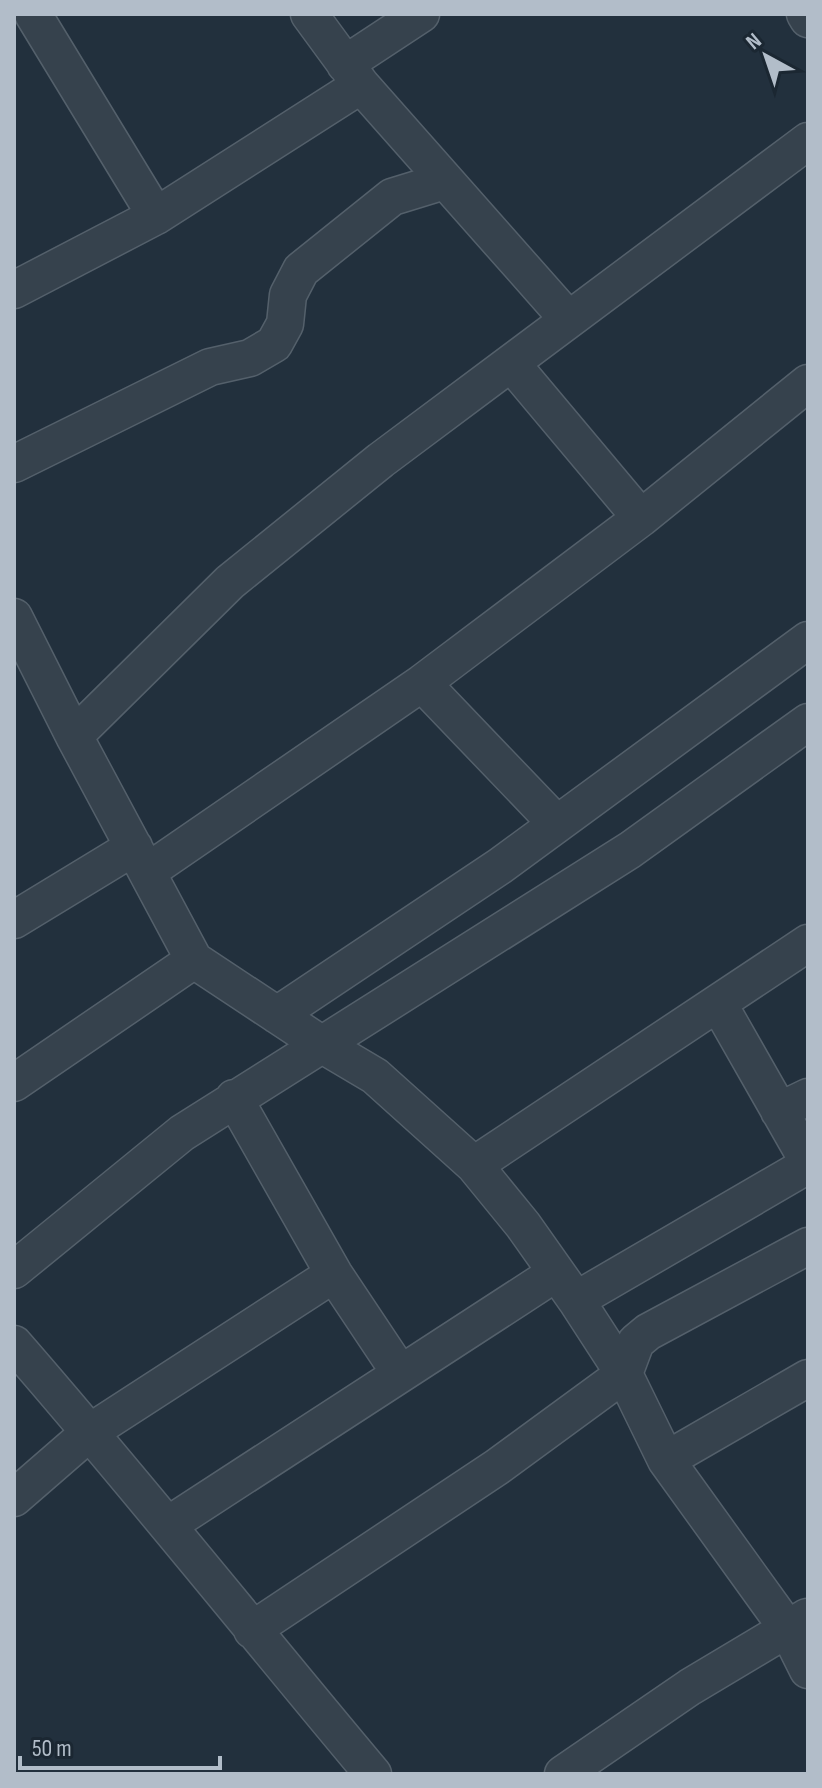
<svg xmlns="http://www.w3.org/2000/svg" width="822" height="1788" font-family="'Sofia Sans Condensed',sans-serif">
  <rect width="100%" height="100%" fill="#22303d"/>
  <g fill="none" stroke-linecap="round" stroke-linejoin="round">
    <g stroke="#54606b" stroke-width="39">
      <path id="minor" d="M33 14 156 216
        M309 14 361 85 568 319
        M805 14 808 19
        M345 64 421 14
        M14 290 156 216 361 85
        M511 363 641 518
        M14 464 210 367 250 358 274 344 285 324 288 295 301 270 392 197 444 181
        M14 617 74 736 194 960 321 1044 375 1076 474 1165 523 1225 576 1300 624 1374 666 1460 787 1628 808 1670
        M422 683 557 824
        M74 736 230 582 381 460 808 141
        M147 872 422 683 641 518 808 383
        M14 920 134 847
        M718 1003 808 1161
        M277 1015 500 866 808 640
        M14 1083 194 960
        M234 1098 334 1274 400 1373
        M779 1111 808 1097
        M474 1165 808 943
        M14 1270 182 1133 630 850 808 722
        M576 1300 808 1165
        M14 1344C137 1485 253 1631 373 1774
        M666 1460 808 1378
        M14 1498 90 1432 334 1274
        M168 1525 556 1273
        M252 1630 497 1467 624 1374 636 1342 648 1332 808 1246
        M563 1774 690 1687 807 1617"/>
    </g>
    <use href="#minor" stroke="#36424d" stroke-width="36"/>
  </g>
  <rect width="822" height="1788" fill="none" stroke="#b2bdc9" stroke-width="32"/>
  <g transform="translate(766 56) rotate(320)" stroke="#1b2732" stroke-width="6" paint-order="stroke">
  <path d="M0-6L14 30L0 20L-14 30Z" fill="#b2bdc9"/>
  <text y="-12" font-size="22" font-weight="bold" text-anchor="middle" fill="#b2bdc9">N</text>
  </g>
  <path d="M20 1756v12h200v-12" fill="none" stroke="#b2bdc9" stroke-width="4"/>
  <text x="32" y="1756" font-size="24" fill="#b2bdc9" stroke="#1b2732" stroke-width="6" paint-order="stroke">50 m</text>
</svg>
